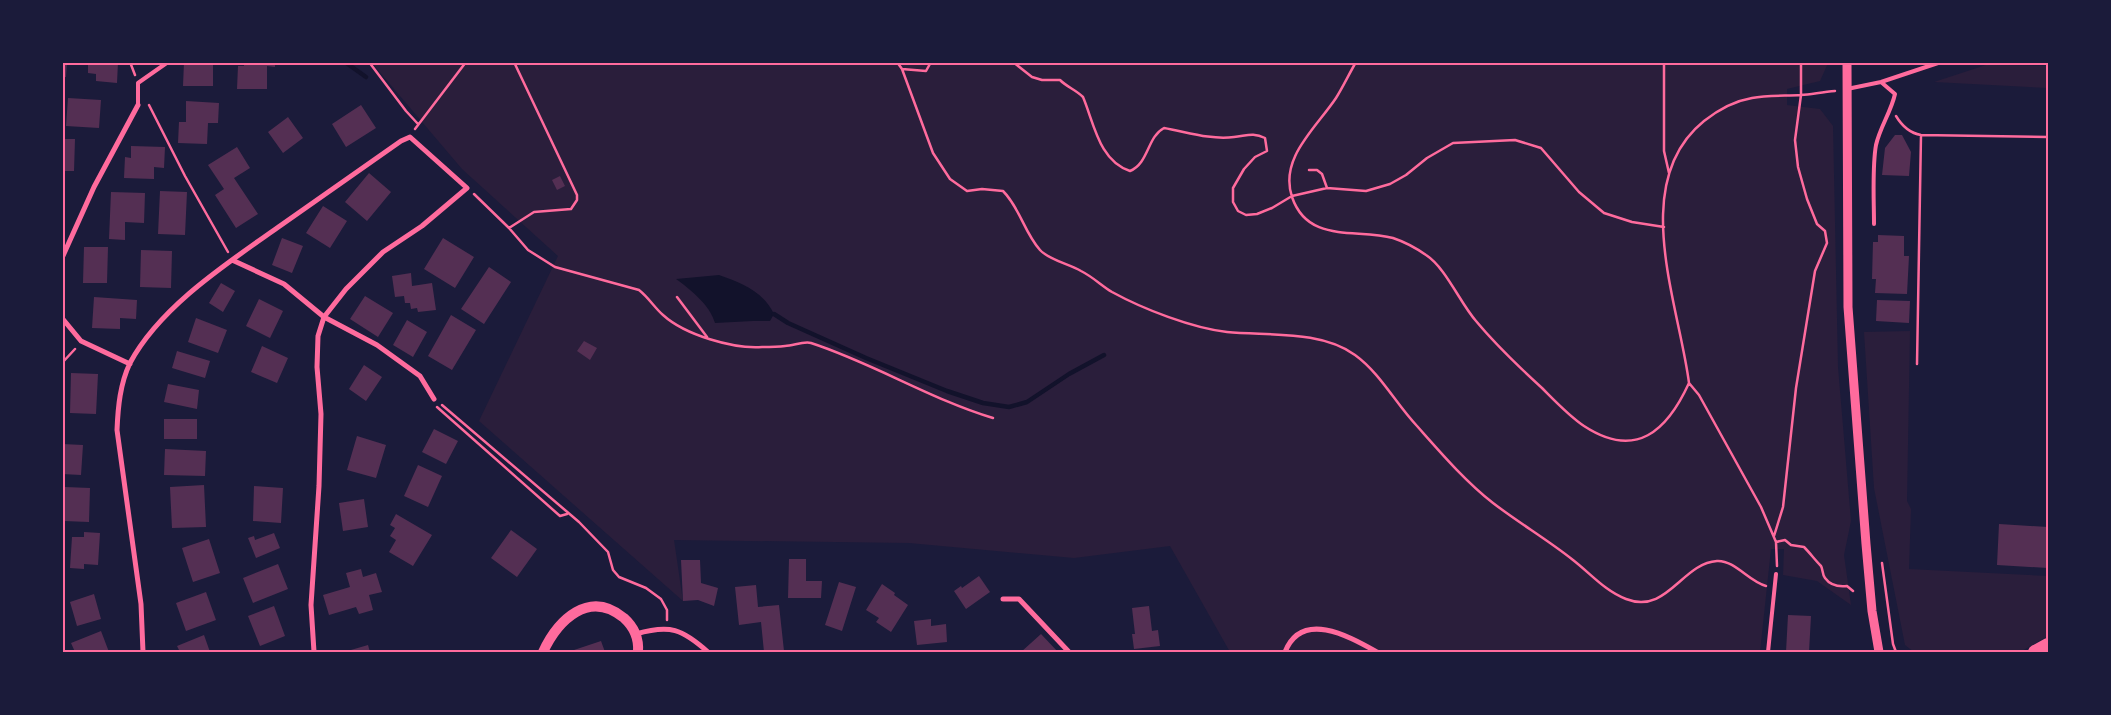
<svg xmlns="http://www.w3.org/2000/svg" width="2111" height="715" font-family="'Golos Text',sans-serif">
  <rect width="100%" height="100%" fill="#1b1b3a"/>
  <path fill="#2a1e3b" d="M372 63H1828L1820 81 1787 89V105L1820 109 1833 126 1838 367 1851 521 1844 555 1851 605 1817 581 1783 575 1784 549H1771L1760 652H1230L1170 546 1074 558 909 543 674 540 683 601 479 421 558 256 462 169Z
    M1986 65 2048 66V88L1934 82Z
    M1910 331 1907 501 1911 509 1909 569 2048 576V636L2020 652H1914L1905 645 1874 488 1864 332Z"/>
  <path fill="#12122b" d="M719 275C741 283 763 291 774 314L770 321H753L715 323C710 305 691 290 676 279Z"/>
  <g fill="none" stroke-linecap="round" stroke-linejoin="round">
    <path stroke="#12122b" stroke-width="4.5" d="M345 62 366 77
      M774 314 788 323 866 358 947 391 983 403 1009 407 1027 402 1069 374 1104 355"/>
  </g>
  <path fill="#542f53" d="M62 62H67L66 77H62Z
    M88 62H118L117 83 96 81V74L88 73Z
    M184 62H213V86H183Z
    M244 62H275V67L267 66V89H237L238 66H244Z
    M68 98 101 100 99 128 66 126Z
    M186 101 219 103 218 123H208L207 144 178 143 179 122H186Z
    M361 105 376 128 346 147 332 124Z
    M288 117 303 138 283 153 268 132Z
    M1895 135H1902L1911 152 1909 176 1882 175 1885 148Z
    M62 139H75L74 171H62Z
    M131 146 165 147 164 168 154 167V179L124 178 125 157 131 158Z
    M237 147 250 168 234 178 258 214 236 228 215 195 224 189 208 165Z
    M369 173 391 192 367 221 345 202Z
    M560 176 565 186 557 190 552 180Z
    M160 191 187 192 185 235 158 234Z
    M111 192 145 193 144 223 125 222V240L109 239Z
    M323 206 347 221 330 248 306 233Z
    M1878 235 1904 236V256H1909L1907 294 1875 293 1876 279H1872L1873 242H1878Z
    M282 238 303 246 292 273 272 265Z
    M443 238 474 257 455 288 424 269Z
    M84 247H108L107 283H83Z
    M141 250 172 251 171 288 140 287Z
    M489 267 511 282 484 324 461 309Z
    M411 273 412 286 432 283 436 310 418 312 417 308 411 309 410 303H405L404 296 395 297 392 276Z
    M221 283 235 291 223 312 209 303Z
    M365 296 393 313 378 337 350 319Z
    M94 297 137 300 136 319 120 318V329L92 328Z
    M259 299 283 311 270 338 246 326Z
    M1877 300 1910 301 1909 323 1876 321Z
    M451 315 476 330 452 370 428 356Z
    M196 318 227 330 218 353 188 342Z
    M407 320 427 332 413 357 393 345Z
    M584 341 597 348 590 360 577 351Z
    M262 346 288 358 277 383 251 372Z
    M177 351 210 361 205 378 172 368Z
    M364 365 382 377 366 401 349 389Z
    M71 373 98 374 96 414 70 413Z
    M168 384 199 390 197 409 164 402Z
    M164 419H197V439H164Z
    M434 429 458 441 446 464 422 452Z
    M357 436 386 445 376 478 347 470Z
    M62 444 83 445 81 475 62 474Z
    M165 449 206 451 205 476 164 475Z
    M418 465 442 476 428 507 404 496Z
    M204 485 206 527 172 528 170 487Z
    M254 486 283 488 281 523 253 521Z
    M65 487 90 488 89 522 64 521Z
    M364 499 368 527 343 531 339 503Z
    M396 514 432 535 413 566 389 552 396 540 390 536 395 528 390 525Z
    M1999 524 2048 527V568L1997 565Z
    M511 530 537 549 517 577 491 558Z
    M84 532 100 533 98 565 84 564V569L70 568 72 537H84Z
    M274 533 280 548 256 558 248 538 254 536 255 540Z
    M209 539 220 573 193 582 182 548Z
    M789 559H806V581H822L821 598H788Z
    M681 560H700L701 583 718 588 714 606 698 600 683 601Z
    M278 564 288 589 253 603 243 578Z
    M361 569 363 577 376 573 382 592 369 595 373 610 359 614 356 607 329 615 323 595 350 587 346 573Z
    M979 576 990 592 966 609 954 591 961 586 962 588Z
    M839 582 856 587 842 631 825 625Z
    M882 584 895 593 894 595 908 605 891 632 876 622 879 618 866 610Z
    M756 585 758 607 779 605 784 651 764 652 761 622 739 625 735 587Z
    M206 592 216 620 186 631 176 603Z
    M94 594 101 619 77 626 70 602Z
    M274 606 285 636 260 646 248 616Z
    M1149 606 1152 631 1158 630 1160 646 1134 649 1132 634H1135L1132 608Z
    M1788 615 1811 616 1809 652H1786Z
    M931 619V626L946 624 947 642 917 645 914 621Z
    M101 631 109 652H75L71 643Z
    M1041 634 1058 652H1021Z
    M204 635 210 652H180L177 646Z
    M601 641 605 652H568Z
    M368 645 370 652H344Z"/>
  <g fill="none" stroke-linecap="round" stroke-linejoin="round">
    <path stroke="#ff6b9d" stroke-width="2.5" d="M130 62 135 75
      M369 62 406 111 418 124
      M897 62 902 69 933 153 950 179 967 191 982 189 1003 191C1020 208 1024 232 1040 250 1049 260 1069 264 1081 271 1093 277 1102 286 1112 292 1143 309 1192 328 1227 332 1268 336 1321 330 1355 355 1380 373 1396 404 1417 426 1441 453 1465 481 1493 503 1519 523 1548 540 1573 560 1591 574 1605 591 1626 599 1667 615 1682 563 1717 561 1735 560 1749 582 1766 586
      M1013 62 1032 77 1042 80H1060C1067 87 1076 90 1083 97 1094 123 1099 161 1130 171 1149 163 1147 137 1164 128 1187 132 1210 140 1234 137 1246 136 1253 132 1265 138L1267 151 1255 157 1244 169 1233 188V202L1238 211 1246 215 1257 214 1272 208 1292 196 1327 188 1366 191 1390 184 1406 175 1427 158 1453 143 1515 140 1541 148 1579 192 1604 213 1632 222 1664 227
      M1356 62C1349 74 1343 87 1336 98 1316 128 1279 158 1292 197 1308 244 1356 228 1393 238 1405 242 1416 248 1426 255 1446 268 1460 303 1476 321 1496 345 1519 367 1542 388 1555 401 1569 416 1584 426 1636 460 1667 431 1689 383
      M1664 62V151L1669 173
      M902 69 926 71 931 62
      M149 105 185 176 228 252
      M1896 116C1902 126 1909 133 1921 135L2048 137
      M415 129 466 62
      M1309 170H1317L1322 174 1327 188
      M474 194 509 228 528 250 555 267 639 290C649 298 654 307 663 315 685 335 733 349 762 347 769 347 777 347 785 346 793 346 803 341 811 343 873 363 930 399 993 418
      M509 228 534 212 571 209 577 200V195L514 62
      M677 297 707 337
      M62 363 75 349
      M1917 364 1921 135
      M1689 383C1679 304 1628 182 1704 121 1718 110 1734 101 1752 98 1768 95 1785 96 1801 95 1812 94 1823 92 1835 91
      M1689 383 1699 395 1761 507 1776 542 1777 566
      M442 405 579 522 608 552 613 570 619 577 646 588 661 599 667 610V620
      M437 407 560 516 567 514
      M1774 536 1783 507 1796 388 1815 271 1827 243 1825 231 1817 224 1807 199 1798 167 1795 140 1801 95V62
      M1776 542 1785 540 1791 545 1804 547C1810 553 1815 560 1821 566 1823 569 1822 574 1825 578 1830 585 1838 587 1847 586L1853 591
      M1882 563 1893 644 1896 652"/>
    <path stroke="#ff6b9d" stroke-width="4" d="M1847 89 1881 82 1941 62
      M138 105V83L168 62
      M1874 224C1874 201 1872 167 1876 145 1880 127 1891 112 1895 94L1881 82
      M1768 652 1776 574"/>
    <path stroke="#ff6b9d" stroke-width="5" d="M62 258 94 187 138 105
      M232 260 284 284 324 317 377 345 420 376 434 399
      M62 318 81 341 130 364
      M1003 599H1019L1069 652
      M636 634C670 624 682 629 708 652
      M143 652 141 604 117 430C118 407 120 384 130 363 160 307 226 264 277 228 318 199 360 170 401 141L410 137 467 188 422 226 383 252 346 289 324 317 318 336 317 367 321 414 319 486 311 605 314 652
      M1285 652C1302 609 1350 637 1377 652"/>
    <path stroke="#ff6b9d" stroke-width="9" d="M1847 62 1848 307 1866 544 1872 611 1879 652"/>
    <path stroke="#ff6b9d" stroke-width="10" d="M543 652C558 620 589 589 624 618 634 627 639 639 638 652"/>
    <path stroke="#ff6b9d" stroke-width="14" d="M2035 652 2048 645"/>
  </g>
  <rect width="2111" height="715" fill="none" stroke="#1b1b3a" stroke-width="128"/>
  <rect x="64" y="64" width="1983" height="587" fill="none" stroke="#ff6b9d" stroke-width="2"/>
</svg>
